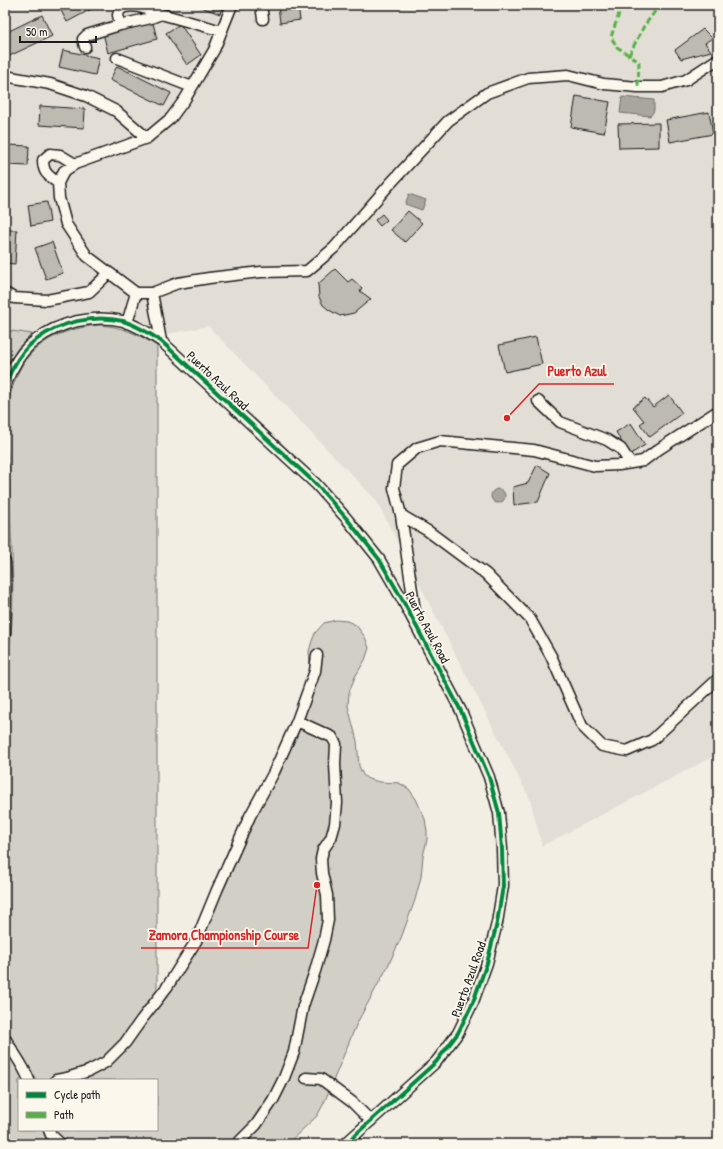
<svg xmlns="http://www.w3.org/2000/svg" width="723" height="1149" font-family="'Patrick Hand',sans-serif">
  <rect width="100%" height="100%" fill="#f2eee4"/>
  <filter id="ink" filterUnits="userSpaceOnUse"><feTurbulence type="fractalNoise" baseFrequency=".025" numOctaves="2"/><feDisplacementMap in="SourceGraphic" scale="8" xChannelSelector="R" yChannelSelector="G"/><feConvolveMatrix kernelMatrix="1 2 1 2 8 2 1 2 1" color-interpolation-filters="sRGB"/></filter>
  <g filter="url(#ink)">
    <path fill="#e2ded5" d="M5 5H718V754L542 846 530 799 376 500 208 326 164 335 143 322 125 315 100 311 84 313 60 319 41 328 32 334 5 330Z"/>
    <path fill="#d2cfc6" stroke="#777671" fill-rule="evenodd" d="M100 325C123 327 138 334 157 346V991L188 947 245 815 280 751 308 678 310 665 309 651 312 641 315 633 324 623 336 620 347 621 356 625 365 637 369 648 365 660 355 677 349 692 348 706 357 741 359 766 363 775 368 779 380 782 399 783 409 789 416 799 425 819 427 831V840L423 856 421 877 415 900 401 938 387 968 357 1023 324 1103 317 1116 287 1144H5V668C15 629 13 590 12 550 10 525 10 500 9 474 7 440 3 405 18 373 33 340 67 328 100 325ZM19 1080H157V1130H19Z
      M5 330 32 334 18 348 5 368Z"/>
    <path fill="#a9a6a0" stroke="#716f6b" d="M622 97 654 100V111L650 116 620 113Z
      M409 194 426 200 422 210 405 204Z
      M491 496a7 7 0 1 1 14 0a7 7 0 1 1-14 0Z"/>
    <path fill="#bdbab1" stroke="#1c1c1c" d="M58 5H99L67 22Z
      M195 5H223L220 14Z
      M278 5H298L300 20 280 23Z
      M42 15 52 36 5 58V33Z
      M152 19 157 39 108 53 103 33Z
      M180 24 201 55 187 65 166 33Z
      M703 29 712 38 705 43 711 51 681 59 675 50Z
      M63 50 99 58 95 75 59 67Z
      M117 66 171 93 164 106 110 80Z
      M576 96 610 102 604 133 571 127Z
      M40 106 85 109 84 128 39 125Z
      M709 112 713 134 670 142 666 120Z
      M659 123V147L619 148 618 124Z
      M8 145 29 146 28 166 7 165Z
      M47 202 50 222 31 226 28 205Z
      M408 211 422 223 405 242 391 230Z
      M382 214 387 220 380 226 375 220Z
      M5 230H17L15 264 5 263Z
      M52 242 63 273 46 279 35 248Z
      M335 269 348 282 352 279 362 288 360 291 371 299 354 313 340 316 329 310 323 305 319 297 318 284Z
      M536 337 542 364 505 372 499 345Z
      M669 395 682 413 650 437 640 424 644 421 633 407 645 398 653 407Z
      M631 423 645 445 629 455 616 432Z
      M537 465 550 473 538 502 514 505 513 487 528 483Z"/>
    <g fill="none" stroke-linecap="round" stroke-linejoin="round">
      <g stroke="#1c1c1c" stroke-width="13">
        <path id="minor" d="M232 5 214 50 185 99 171 118 147 138 75 164 64 171 58 183 59 198 66 224 87 256 136 293H152L178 283 209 278 261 272 307 271 334 248 389 185 448 121 487 93 528 78 568 75 604 84 638 87H662L686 80 718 59
          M261 5 263 19
          M120 25 118 15 120 9C133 2 148 10 161 14
          M85 47 83 39 87 35 120 25 151 18 161 14 222 31
          M117 58 192 87
          M5 76 50 84 86 96 116 111 147 138
          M58 183C48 175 43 173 43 160L50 154 60 155 75 164
          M5 293 14 298 47 300 89 292 109 273
          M152 293 161 341
          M127 323 136 293
          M5 388C7 381 9 374 13 368 18 358 26 347 36 340 59 322 94 314 123 321 136 325 149 333 161 341L316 484 347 519 379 559 402 599 461 711 489 777 499 813 502 849 503 886 497 923 487 963 473 1002 458 1033 436 1062 345 1144
          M538 401 560 422 607 440 621 449 630 463
          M718 411 659 449 643 461 619 465 595 466 534 450 440 441 417 448 397 465 394 488 401 515 428 531 486 574 530 619 551 656 582 726 602 746 627 751 652 740 718 679
          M401 515 416 618
          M5 562 6 585 5 633
          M5 1038C13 1053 23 1064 29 1080
          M306 1078 321 1079 352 1102 371 1121
          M56 1080 67 1078 89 1071 106 1062 125 1043 142 1019 167 987 196 941 217 890 250 816 274 772 297 721 315 671 317 655
          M49 1130 51 1135 61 1144
          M237 1144 256 1125 273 1100 284 1078 294 1052 303 1006 315 971 324 940 328 920 327 895 322 873 321 859 323 850 331 838 335 824 337 803 335 764 336 744 332 737 297 721"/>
      </g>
      <use href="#minor" stroke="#fbf7ec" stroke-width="10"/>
      <path stroke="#55b145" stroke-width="3" stroke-dasharray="6 3" stroke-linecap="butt" d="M622 5 611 37 617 47 639 62 638 87
        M629 55 644 26 660 5"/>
      <g stroke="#fbf7ec" stroke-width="6">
        <path id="cycleway" d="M5 388C7 381 9 374 13 368 18 358 26 347 36 340 59 322 94 314 123 321 136 325 149 333 161 341L316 484 347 519 379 559 402 599 461 711 489 777 499 813 502 849 503 886 497 923 487 963 473 1002 458 1033 436 1062 345 1144
          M5 562 6 585 5 633"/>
      </g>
      <use href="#cycleway" stroke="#00873e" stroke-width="4"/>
    </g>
  </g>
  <g text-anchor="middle" stroke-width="3.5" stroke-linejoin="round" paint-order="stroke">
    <g font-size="13" fill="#1c1c1c" stroke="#fbf7ec">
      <text transform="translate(218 380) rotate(43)" y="5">Puerto Azul Road</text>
      <text transform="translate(428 627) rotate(62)" y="5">Puerto Azul Road</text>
      <text transform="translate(468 979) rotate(-70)" y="5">Puerto Azul Road</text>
    </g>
  </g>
  <path fill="none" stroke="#d62828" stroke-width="1.5" d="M507 418L539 384H614M317 885L308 948H141"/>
  <g fill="#d62828" stroke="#fbf7ec" stroke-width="1.5">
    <circle cx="507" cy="418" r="4"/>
    <circle cx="317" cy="885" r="4"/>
  </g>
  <g font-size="14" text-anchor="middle" font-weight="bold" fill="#d62828" stroke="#fbf7ec" stroke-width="3.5" stroke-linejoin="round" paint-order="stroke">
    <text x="577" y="376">Puerto Azul</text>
    <text x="224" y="940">Zamora Championship Course</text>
  </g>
  <rect width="723" height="1149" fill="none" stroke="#fbf7ec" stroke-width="20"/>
  <rect x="10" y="10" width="703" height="1129" fill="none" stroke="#1c1c1c" stroke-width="1.5" filter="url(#ink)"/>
  <rect x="18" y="1079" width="140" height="52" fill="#fbf7ec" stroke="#a29f99"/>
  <rect x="26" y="1092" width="20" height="6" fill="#00873e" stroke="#a29f99"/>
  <text x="54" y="1099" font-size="12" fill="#1c1c1c">Cycle path</text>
  <rect x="26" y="1112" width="20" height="6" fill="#55b145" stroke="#a29f99"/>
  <text x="54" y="1119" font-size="12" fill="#1c1c1c">Path</text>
  <path d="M20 36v6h76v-6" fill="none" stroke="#1c1c1c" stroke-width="2"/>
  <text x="26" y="36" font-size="12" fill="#1c1c1c" stroke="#fbf7ec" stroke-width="3" paint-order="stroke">50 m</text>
</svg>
